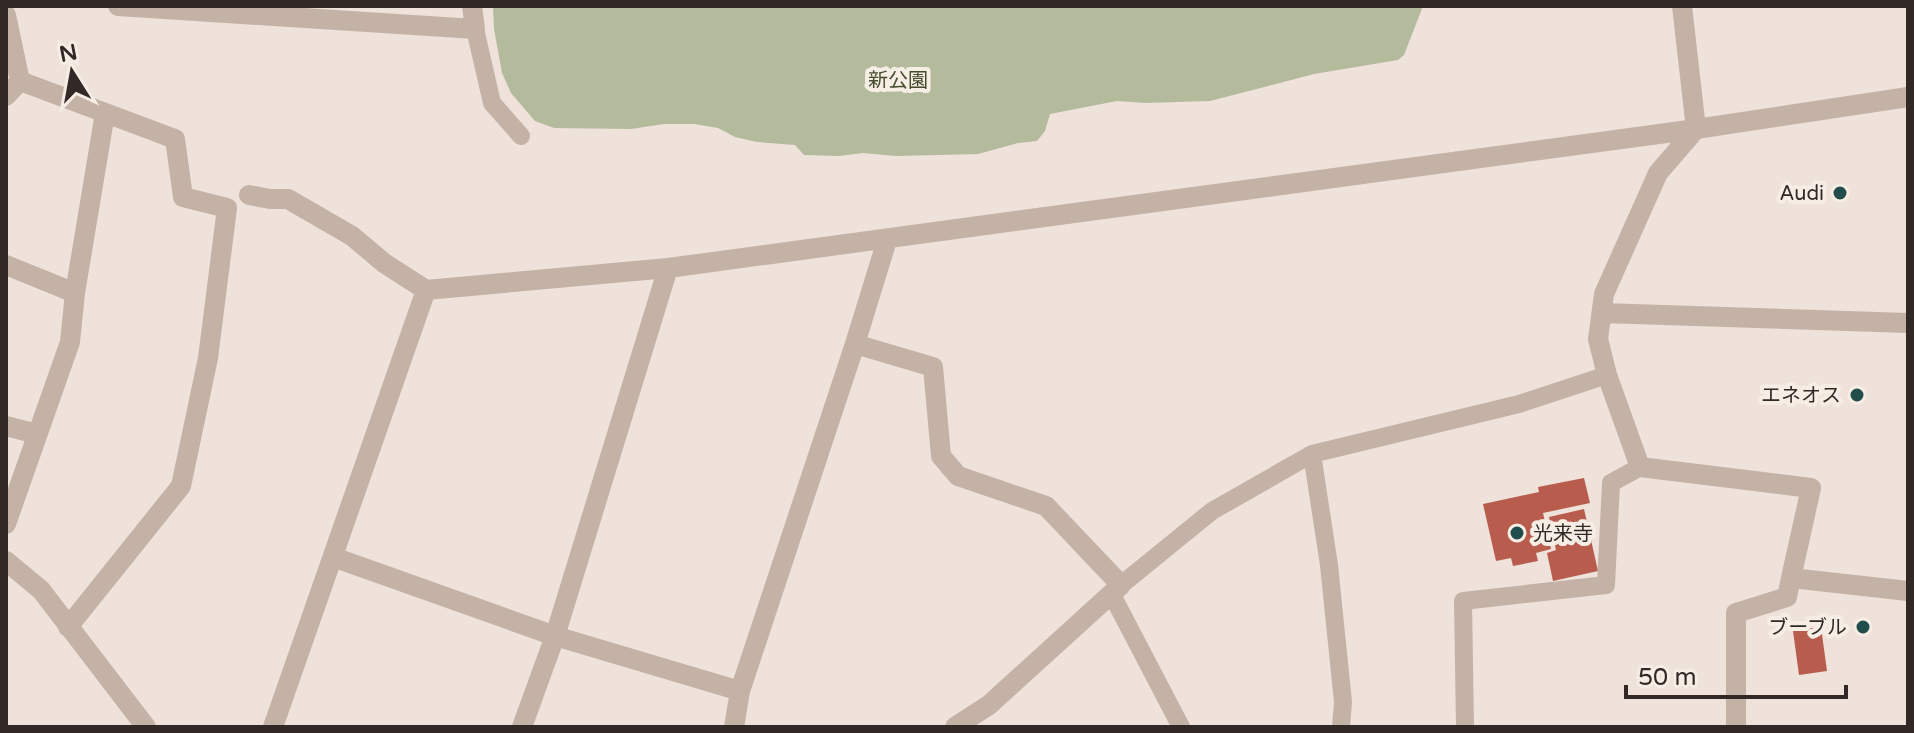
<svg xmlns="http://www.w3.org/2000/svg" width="1914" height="733" font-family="'Varela Round','Noto Sans JP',sans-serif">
  <rect width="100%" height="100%" fill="#eee2da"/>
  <path fill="#b4bb9c" d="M493 6H1423L1404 55 1398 60 1314 74 1210 101 1145 103 1117 101 1050 114 1045 131 1037 141 1018 143 978 154 896 156 863 153 839 156 804 155 795 145 757 142 735 137 718 128 694 124H664L631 129 554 128 535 121 511 93 502 73 494 29Z"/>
  <path fill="#b85c4e" d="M1584 478 1590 503 1543 513 1551 549 1536 553 1538 561 1513 566 1511 558 1496 561 1483 504 1539 492 1538 487Z
    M1584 509 1598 571 1553 581 1547 553 1556 550 1549 517Z
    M1821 627 1827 671 1799 675 1793 631Z"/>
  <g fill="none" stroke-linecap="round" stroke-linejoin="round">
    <path stroke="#c4b2a7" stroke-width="18" d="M475 29 492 103 521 136
      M1312 454 1329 565 1343 702 1341 727
      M1121 585 1212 511 1312 454 1519 404 1607 375
      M1111 593 1181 727
      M1465 727 1463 601 1606 585 1611 483 1640 467"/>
    <path stroke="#c4b2a7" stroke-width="20" d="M118 6 475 29 472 6
      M1682 6 1696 129 1658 173 1604 294 1598 339 1607 375 1640 467 1811 488 1791 578 1908 591
      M6 15 20 81
      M20 81 175 139 183 197 227 208 208 358 181 486 68 627
      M6 96 20 81
      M249 195 270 199H288L352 236 384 263 426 290 668 268 1696 129 1908 97
      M6 265 75 293
      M1602 313 1908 323
      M855 344 933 367 941 456 958 476 1046 506 1121 585 989 705 955 727
      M6 426 37 434
      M6 524 70 342 75 293 105 113
      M333 557 555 636 740 691
      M6 561 41 590 146 727
      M273 727 426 290
      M522 727 555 636 668 268
      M734 727 740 691 855 344 887 240
      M1736 727V613L1787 597 1791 578"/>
  </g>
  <g fill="#214e4d" stroke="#f6ede5" stroke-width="3">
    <circle cx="1840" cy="193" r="8"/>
    <circle cx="1857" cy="395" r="8"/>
    <circle cx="1517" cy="533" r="8"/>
    <circle cx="1863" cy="627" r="8"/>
  </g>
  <g text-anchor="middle" stroke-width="8" stroke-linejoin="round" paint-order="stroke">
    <g font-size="20" fill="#454d2d" stroke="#f6ede5">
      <text x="898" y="87">新公園</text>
    </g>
    <g font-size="20" fill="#322927" stroke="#f6ede5" text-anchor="end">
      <text x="1824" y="200">Audi</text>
      <text x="1841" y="402">エネオス</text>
      <text x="1533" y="540" text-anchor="start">光来寺</text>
      <text x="1847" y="634">ブーブル</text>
    </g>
  </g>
  <rect width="1914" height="733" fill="none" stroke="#322927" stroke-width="16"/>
  <g transform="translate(72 72) rotate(349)" stroke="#f6ede5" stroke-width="6" paint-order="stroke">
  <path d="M0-6L14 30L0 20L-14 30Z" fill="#322927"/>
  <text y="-12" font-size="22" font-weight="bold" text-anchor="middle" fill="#322927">N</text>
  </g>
  <path d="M1626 685v12h220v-12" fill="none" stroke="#322927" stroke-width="4"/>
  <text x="1638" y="685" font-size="24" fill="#322927" stroke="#f6ede5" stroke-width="6" paint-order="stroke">50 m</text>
</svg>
